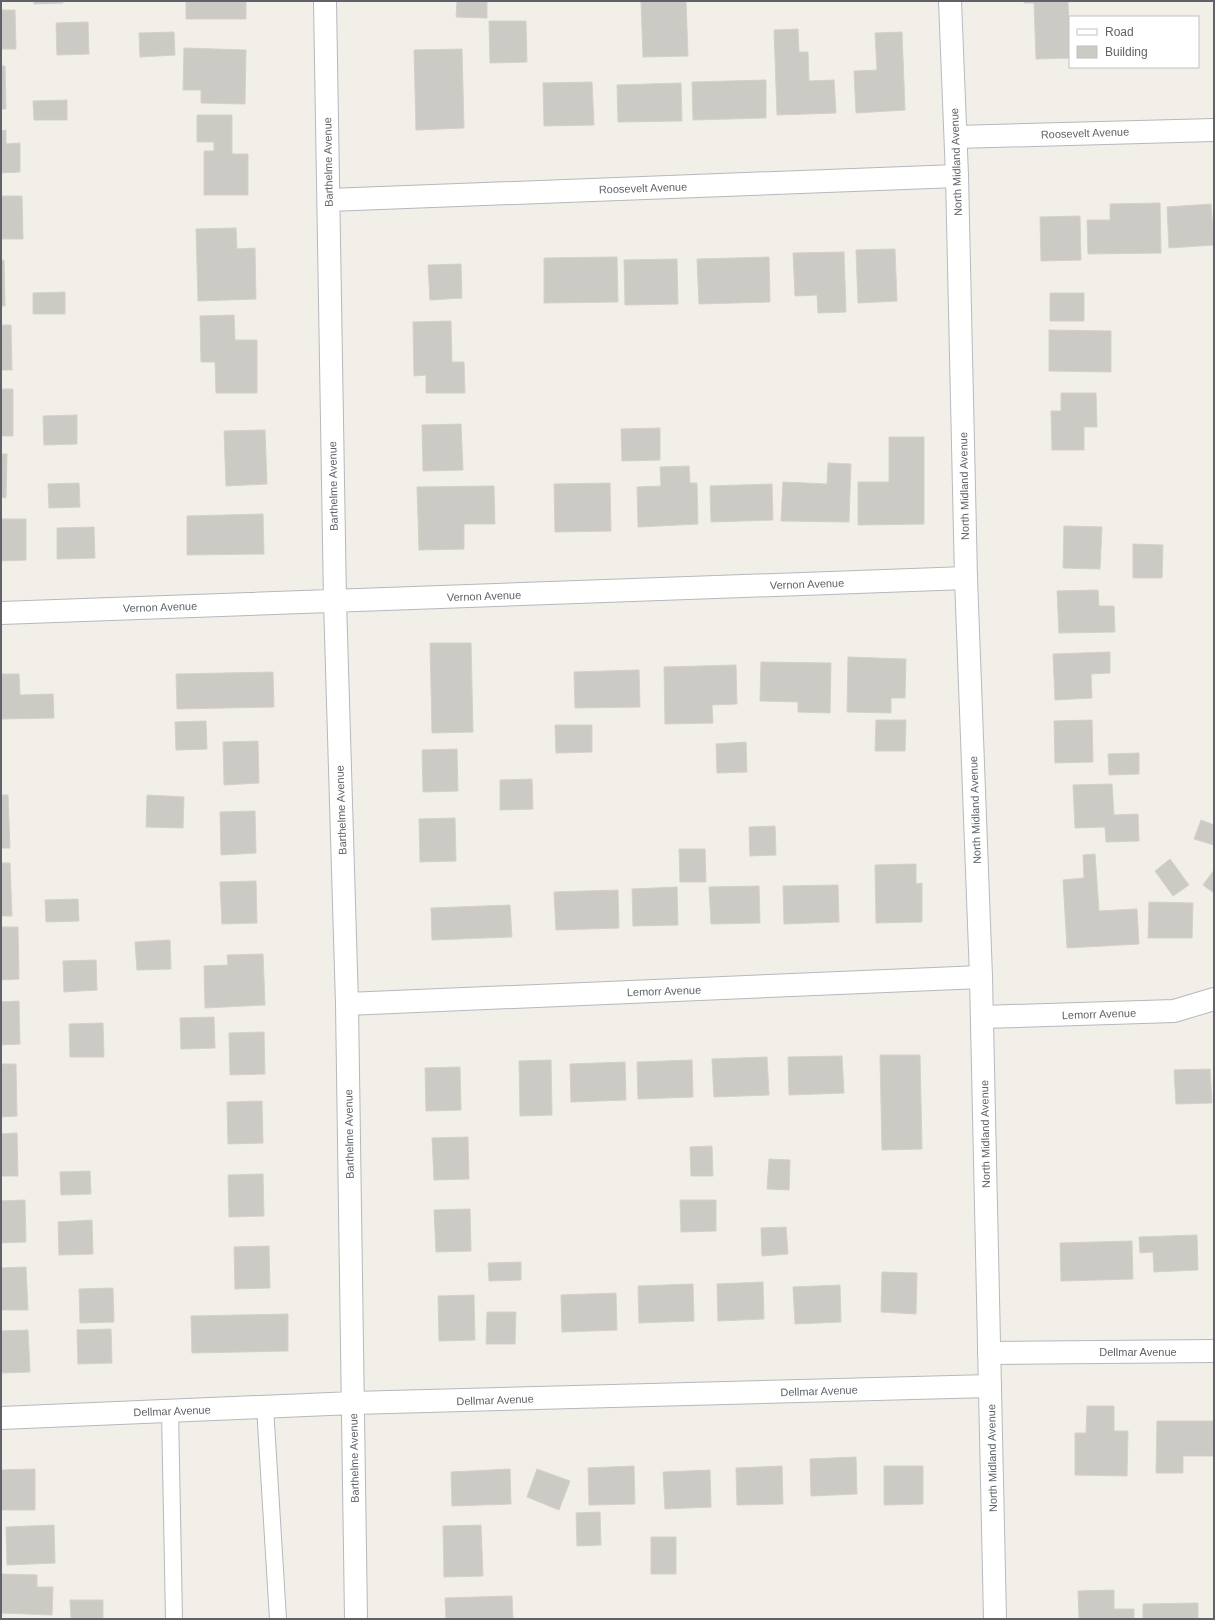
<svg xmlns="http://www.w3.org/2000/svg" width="1215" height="1620" font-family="Arial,sans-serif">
  <rect width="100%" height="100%" fill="#f1efe8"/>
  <path fill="#cccac5" stroke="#d6d1c6" d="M34 1H63V3L34 4Z
    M186 1H246V19H186Z
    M457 1H487V18L456 17Z
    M641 1H686L688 56 643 57Z
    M1024 1H1068L1070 58 1036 59 1034 3H1024Z
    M1 10H15L16 49H1Z
    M489 21H526L527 62 490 63Z
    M88 22 89 54 57 55 56 23Z
    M798 29 799 52H808L809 81 834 80 836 113 777 115 774 30Z
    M174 32 175 55 140 57 139 33Z
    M902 32 905 110 856 113 854 71 877 70 875 33Z
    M184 48 246 50 245 104 201 103V90H183Z
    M462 49 464 128 416 130 414 50Z
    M1 66H5L6 109H1Z
    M766 80V118L693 120 692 82Z
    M592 82 594 125 544 126 543 83Z
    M681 83 682 121 618 122 617 85Z
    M67 100V120H34L33 101Z
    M197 115H232V154H248V195H204V151H214V142H197Z
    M6 130V144L20 143V172L1 173V131Z
    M1 196H22L23 239H1Z
    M1160 203 1161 253 1088 254 1087 220H1110V204Z
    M1211 204 1214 245 1169 248 1167 207Z
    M1080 216 1081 260 1041 261 1040 217Z
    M236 228 237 249 255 248 256 299 198 301 196 229Z
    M895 249 897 301 858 303 856 250Z
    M844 252 846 312 818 313 817 295 795 296 793 253Z
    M617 257 618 302 544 303V258Z
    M769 257 770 302 699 304 697 259Z
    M677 259 678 304 625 305 624 260Z
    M1 260H4L5 306H1Z
    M461 264 462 298 430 300 428 265Z
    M65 292V314H33V293Z
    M1050 293H1084V321H1050Z
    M234 315 235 340H257V393H216L215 362H201L200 316Z
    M451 321 452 362H464L465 393H426V375L414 376 413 322Z
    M1 325H11L12 370H1Z
    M1049 330 1111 331V372L1049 371Z
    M1 389H13V436H1Z
    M1061 393H1096L1097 427H1084V450H1052L1051 411H1061Z
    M77 415V444L44 445 43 416Z
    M461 424 463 470 423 471 422 425Z
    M660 428V460L622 461 621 429Z
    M265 430 267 484 226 486 224 431Z
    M889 437H924V524L858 525V482H889Z
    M1 454H7L6 498 1 497Z
    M828 463 851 464 849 522 781 521 783 482 827 484Z
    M689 466 690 483H697L698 524 638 527 637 487 661 486 660 467Z
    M79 483 80 507 49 508 48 484Z
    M610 483 611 531 555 532 554 484Z
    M772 484 773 520 711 522 710 486Z
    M494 486 495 524H464V549L419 550 417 487Z
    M263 514 264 554 187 555V516Z
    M1 519H26V560L1 561Z
    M1064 526 1102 527 1100 569 1063 568Z
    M94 527 95 558 57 559V528Z
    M1133 544 1163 545 1162 578H1133Z
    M1098 590 1099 606H1114L1115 632 1059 633 1057 591Z
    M430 643H471L473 732 432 733Z
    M1110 652V673L1091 674 1092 698 1055 700 1053 654Z
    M848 657 906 659 905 698H891V713L847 712Z
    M761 662 831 663 830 713 798 712V702L760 701Z
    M736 665 737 704 712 705 713 723 665 724 664 667Z
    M639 670 640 707 575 708 574 672Z
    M273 672 274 707 177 709 176 674Z
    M1 674H19L20 695 53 694 54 718 1 719Z
    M876 720H906L905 751H875Z
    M1092 720 1093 762 1055 763 1054 721Z
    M206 721 207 749 176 750 175 722Z
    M555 725H592V752L556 753Z
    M258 741 259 783 224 785 223 742Z
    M746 742 747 772 717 773 716 744Z
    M457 749 458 791 423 792 422 750Z
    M1139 753V774L1109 775 1108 754Z
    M532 779 533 809 500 810V780Z
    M1112 784 1114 815 1138 814 1139 841 1106 842 1105 827 1075 828 1073 785Z
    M1 795H8L10 848H1Z
    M147 795 184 797 183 828 146 827Z
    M255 811 256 853 221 855 220 812Z
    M455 818 456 861 420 862 419 819Z
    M1201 820 1214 825V845L1194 839Z
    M775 826 776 855 750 856 749 827Z
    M679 849H705L706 882H680Z
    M1095 854 1099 911 1137 909 1139 944 1067 948 1063 880 1084 878 1083 855Z
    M1170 859 1189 885 1173 896 1155 871Z
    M1 863H10L12 916H1Z
    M916 864V884L922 883V922L876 923 875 865Z
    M1214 870V893L1203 885Z
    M256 881 257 923 222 924 220 882Z
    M838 885 839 922 784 924 783 886Z
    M759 886 760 923 711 924 709 887Z
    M677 887 678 925 633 926 632 889Z
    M618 890 619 928 556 930 554 892Z
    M78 899 79 921 46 922 45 900Z
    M1149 902 1193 903 1192 938H1148Z
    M510 905 512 937 432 940 431 908Z
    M1 927H18L19 979 1 980Z
    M170 940 171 969 137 970 135 942Z
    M263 954 265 1005 205 1008 204 966 228 965 227 955Z
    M96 960 97 990 64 992 63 961Z
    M19 1001 20 1044 1 1045V1002Z
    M214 1017 215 1048 181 1049 180 1018Z
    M103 1023 104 1057H70L69 1024Z
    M264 1032 265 1074 230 1075 229 1033Z
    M880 1055H920L922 1149 882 1150Z
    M842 1056 844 1093 789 1095 788 1057Z
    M767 1057 769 1095 714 1097 712 1059Z
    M551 1060 552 1115 520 1116 519 1061Z
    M692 1060 693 1097 638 1099 637 1062Z
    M625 1062 626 1100 571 1102 570 1064Z
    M1 1064H16L17 1116 1 1117Z
    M460 1067 461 1110 426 1111 425 1068Z
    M1210 1069 1212 1103 1176 1104 1174 1070Z
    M262 1101 263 1143 228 1144 227 1102Z
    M17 1133 18 1176H1V1134Z
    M468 1137 469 1179 434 1180 432 1138Z
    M712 1146 713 1176H691L690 1147Z
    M769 1159 790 1160 789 1190 767 1189Z
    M90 1171 91 1194 61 1195 60 1172Z
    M263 1174 264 1216 229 1217 228 1175Z
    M25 1200 26 1242 1 1243V1201Z
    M680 1200H716V1231L681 1232Z
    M470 1209 471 1251 436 1252 434 1210Z
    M92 1220 93 1254 59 1255 58 1222Z
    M786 1227 788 1254 762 1256 761 1228Z
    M1197 1235 1198 1270 1154 1272 1153 1252 1140 1253 1139 1237Z
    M1132 1241 1133 1279 1061 1281 1060 1243Z
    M269 1246 270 1288 235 1289 234 1247Z
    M521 1262V1280L489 1281 488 1263Z
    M26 1267 28 1310H1V1268Z
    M882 1272 917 1273 916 1314 881 1312Z
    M763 1282 764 1319 718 1321 717 1284Z
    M693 1284 694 1321 639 1323 638 1286Z
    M840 1285 841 1322 795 1324 793 1287Z
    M113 1288 114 1322 80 1323 79 1289Z
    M616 1293 617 1330 562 1332 561 1295Z
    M474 1295 475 1340 439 1341 438 1296Z
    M487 1312H516L515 1344H486Z
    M288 1314V1351L192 1353 191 1316Z
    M111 1329 112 1363 78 1364 77 1330Z
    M28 1330 30 1372 1 1373V1331Z
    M1087 1406H1114V1431H1128L1127 1476 1075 1475V1433H1086Z
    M1157 1421H1214V1456H1183V1473H1156Z
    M856 1457 857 1494 811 1496 810 1459Z
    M634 1466 635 1504 589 1505 588 1468Z
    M782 1466 783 1504 737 1505 736 1468Z
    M884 1466H923V1504L884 1505Z
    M35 1469V1510H1V1470Z
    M510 1469 511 1504 452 1506 451 1472Z
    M537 1469 570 1481 559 1510 527 1497Z
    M710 1470 711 1507 665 1509 663 1472Z
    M600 1512 601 1545 577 1546 576 1513Z
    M54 1525 55 1563 7 1565 6 1527Z
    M481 1525 483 1576 444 1577 443 1526Z
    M651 1537H676V1574H651Z
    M1 1574 37 1575V1587H53L52 1615 1 1613Z
    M1114 1590V1609H1134V1619H1079L1078 1591Z
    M512 1596 513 1619H446L445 1598Z
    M70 1600H103V1619H71Z
    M1198 1603V1619H1143V1604Z"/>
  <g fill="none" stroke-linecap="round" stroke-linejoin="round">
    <g stroke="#b5b8bc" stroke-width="18">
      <path id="lane" d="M265 1407 278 1619
        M170 1411 174 1619"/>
    </g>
    <g stroke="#b5b8bc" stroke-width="24">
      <path id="street" d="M325 1 335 601 347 1004 356 1619
        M956 137 1214 130
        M329 200 957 176
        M1 613 966 578
        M347 1004 981 977
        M982 1017 1174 1011 1214 999
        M989 1353 1214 1351
        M1 1418 353 1403 990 1386"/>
    </g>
    <g stroke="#b6babf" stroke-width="24">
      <path id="secondary" d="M950 1 957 176 966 578 981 977 995 1619"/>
    </g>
    <use href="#lane" stroke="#fff" stroke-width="16"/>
    <use href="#street" stroke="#fff" stroke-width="22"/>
    <use href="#secondary" stroke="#fff" stroke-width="22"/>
  </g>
  <g text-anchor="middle" stroke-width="3" stroke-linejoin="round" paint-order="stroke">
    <g font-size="11" fill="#5f6368" stroke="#fff">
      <text transform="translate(1085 133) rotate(-2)" y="4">Roosevelt Avenue</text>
      <text transform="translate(328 162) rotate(-91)" y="4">Barthelme Avenue</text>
      <text transform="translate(956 162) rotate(-92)" y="4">North Midland Avenue</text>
      <text transform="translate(643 188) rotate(-2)" y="4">Roosevelt Avenue</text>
      <text transform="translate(333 486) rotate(-91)" y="4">Barthelme Avenue</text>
      <text transform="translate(964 486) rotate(-91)" y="4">North Midland Avenue</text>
      <text transform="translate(807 584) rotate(-2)" y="4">Vernon Avenue</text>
      <text transform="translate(484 596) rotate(-2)" y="4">Vernon Avenue</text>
      <text transform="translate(160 607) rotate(-2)" y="4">Vernon Avenue</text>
      <text transform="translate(341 810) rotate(-92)" y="4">Barthelme Avenue</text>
      <text transform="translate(975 810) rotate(-92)" y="4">North Midland Avenue</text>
      <text transform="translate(664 991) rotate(-2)" y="4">Lemorr Avenue</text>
      <text transform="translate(1099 1014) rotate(-2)" y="4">Lemorr Avenue</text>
      <text transform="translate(349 1134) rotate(-91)" y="4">Barthelme Avenue</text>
      <text transform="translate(985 1134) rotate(-91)" y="4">North Midland Avenue</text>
      <text x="1138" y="1356">Dellmar Avenue</text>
      <text transform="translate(819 1391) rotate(-2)" y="4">Dellmar Avenue</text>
      <text transform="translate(495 1400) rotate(-2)" y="4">Dellmar Avenue</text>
      <text transform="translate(172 1411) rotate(-2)" y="4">Dellmar Avenue</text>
      <text transform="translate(354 1458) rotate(-91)" y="4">Barthelme Avenue</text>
      <text transform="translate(992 1458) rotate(-91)" y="4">North Midland Avenue</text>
    </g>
  </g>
  <rect width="1215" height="1620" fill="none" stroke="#5f6368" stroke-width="4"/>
  <rect x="1069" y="16" width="130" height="52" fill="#ffffff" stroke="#bfc1c3"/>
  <rect x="1077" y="29" width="20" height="6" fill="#ffffff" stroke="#bfc1c3"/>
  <text x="1105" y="36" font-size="12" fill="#5f6368">Road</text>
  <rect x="1077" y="46" width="20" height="12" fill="#cccac5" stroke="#bfc1c3"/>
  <text x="1105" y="56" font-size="12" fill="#5f6368">Building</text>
</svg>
